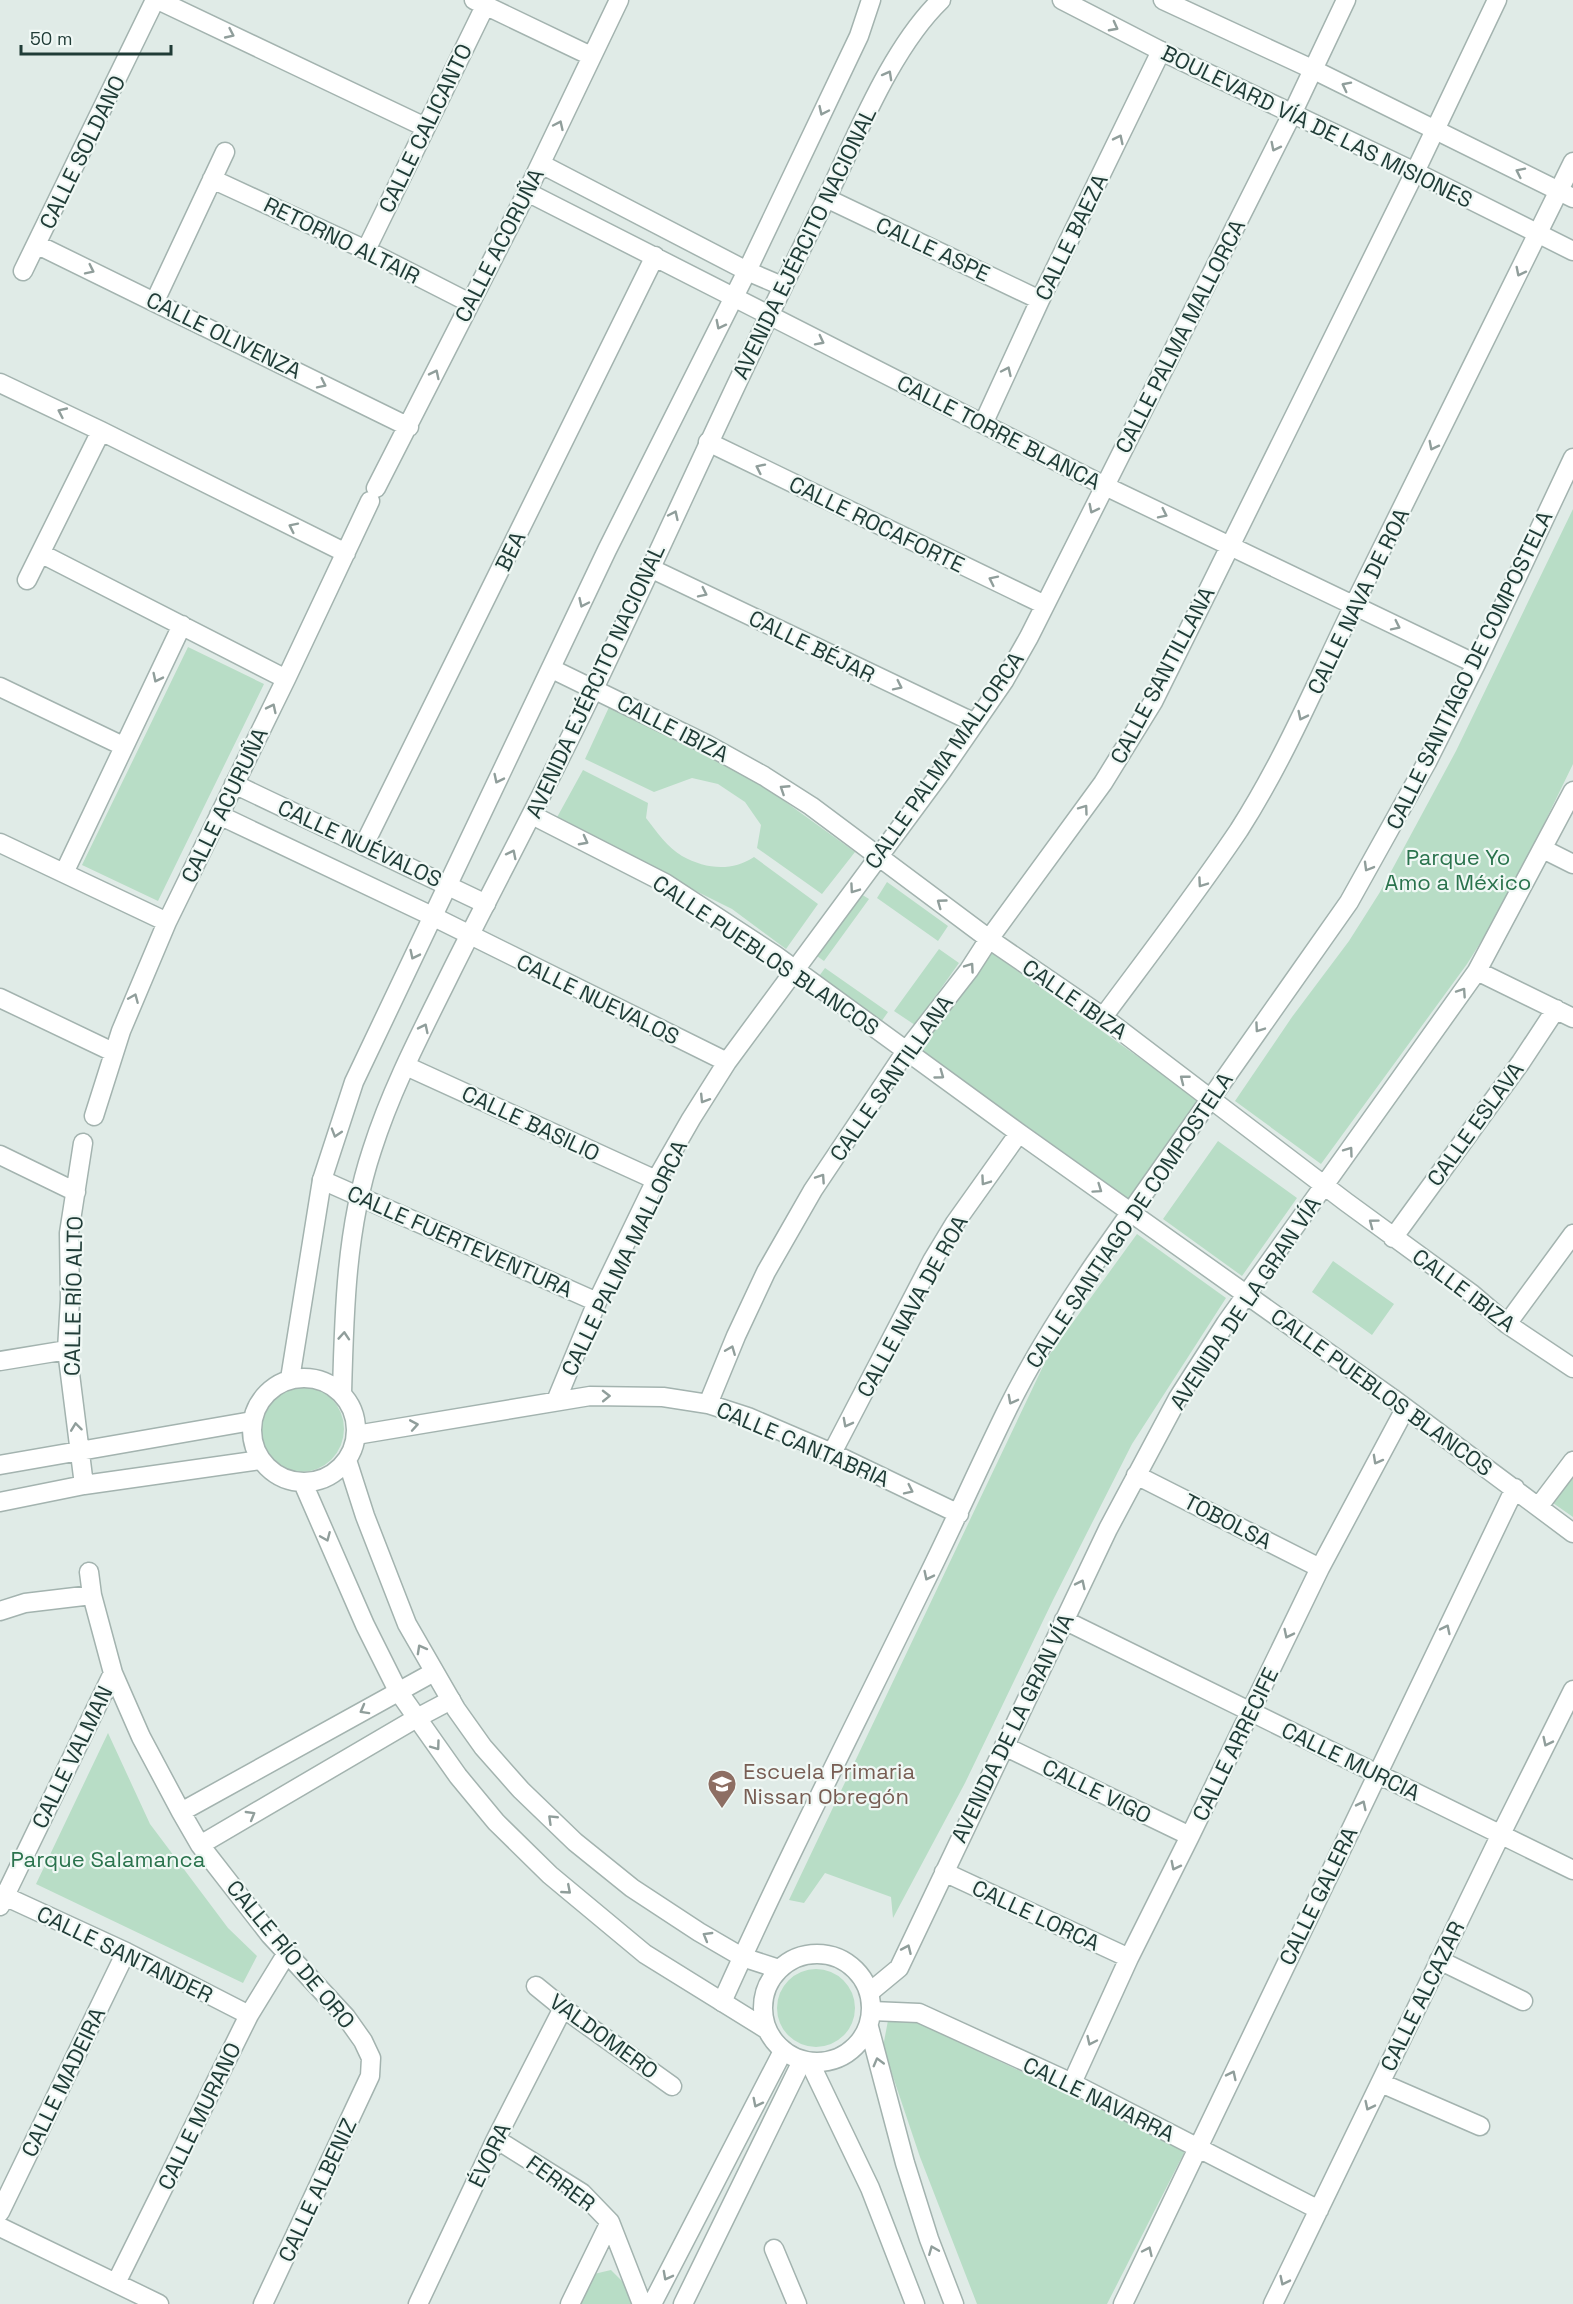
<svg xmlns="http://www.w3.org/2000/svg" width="1573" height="2304" font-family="'Space Grotesk',sans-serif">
  <rect width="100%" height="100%" fill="#e0ebe7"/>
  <path fill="#b8ddc6" d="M1573 509V764L1506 902 1467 964 1321 1164 1235 1101 1292 1017 1349 941 1380 892 1456 751Z
    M188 647 264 684 158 901 82 865Z
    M610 705 748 775 855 852 822 894 757 848 761 825 745 802 718 784 692 778 654 792 585 759Z
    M583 770 648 803 646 818C656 831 668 848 682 856 706 869 731 872 754 857L818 904 786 949 732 909 555 821Z
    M887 882 948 926 938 941 877 898Z
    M848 886 869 899 824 961 804 947Z
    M939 949 959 963 915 1025 894 1011Z
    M988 950 1203 1103 1133 1202 919 1049Z
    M825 968 888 1012 874 1032 811 987Z
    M1218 1141 1297 1198 1242 1276 1163 1219Z
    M1137 1234 1226 1298 1132 1444 1053 1600 965 1783 893 1918 891 1897 825 1873 804 1903 789 1900 1047 1358Z
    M1333 1261 1394 1304 1372 1335 1312 1292Z
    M258 1429a43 43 0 1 1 86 0a43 43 0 1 1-86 0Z
    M1573 1477V1517L1553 1503Z
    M108 1733 150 1824 228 1928 257 1956 243 1983 36 1884Z
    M777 2008a39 39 0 1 1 78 0a39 39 0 1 1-78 0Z
    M905 2009 920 2024 1186 2149 1107 2304H977L920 2157 883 2047 889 2015Z
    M611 2270 624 2283 633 2304H579L594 2274Z"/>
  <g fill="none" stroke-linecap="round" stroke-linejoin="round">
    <g stroke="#a3b3af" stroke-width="21">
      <path id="minor" d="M158 0 425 127
        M474 0 591 56
        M541 164 747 271 782 286
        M212 179 366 250 470 303
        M527 192 1105 486 1476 664
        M826 198 1040 300
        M38 245 409 427
        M366 250 485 6
        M23 271 155 0
        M155 301 225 152
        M0 383 101 431 346 553
        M983 424 1040 300 1161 51
        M708 442 1045 605
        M376 488 527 192 619 0
        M42 554 286 679
        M650 568 975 723
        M27 580 101 431
        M552 669 706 744 764 776 811 806 989 939 1103 1017 1346 1202 1472 1294 1507 1324 1573 1368
        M0 687 123 746
        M234 784 486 904
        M219 815 432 916 727 1062
        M532 815 665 883 775 955 1019 1133 1392 1398 1573 1533
        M0 843 167 922
        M364 845 655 256
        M1543 849 1573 864
        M64 873 182 625
        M1477 971 1573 1018
        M0 998 113 1052
        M1103 1017C1149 955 1196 894 1239 830 1285 758 1318 679 1355 603 1427 456 1501 309 1573 162
        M406 1066 656 1180
        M94 1116 121 1031 167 922 286 679 370 501
        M83 1143 69 1233 70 1299 67 1350 84 1485
        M0 1155 76 1192
        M322 1180 597 1302
        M1393 1238 1521 1062 1556 1009
        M1507 1324 1573 1234
        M0 1361 67 1350
        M556 1401 597 1302 656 1180 691 1119 727 1062 942 771 1004 681 1029 637 1292 114 1346 0
        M708 1404 736 1336 766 1272 813 1190 906 1051 969 970 989 939 1103 783 1153 702 1415 172 1497 0
        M356 1435 590 1396 663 1397 708 1404 748 1417 832 1453 959 1514
        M832 1453 932 1261 955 1223 1019 1133
        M0 1465 252 1421
        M1136 1475 1320 1568
        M0 1502 84 1485 260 1460
        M1539 1506 1573 1461
        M89 1572 92 1595 113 1673 141 1737 181 1812 200 1845 270 1935 346 2017 363 2041 371 2058 370 2076 263 2304
        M0 1611 25 1603 92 1595
        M1064 1620 1573 1870
        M1004 1746 1190 1836
        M181 1812 434 1672
        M200 1845 415 1719 451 1700
        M944 1872 1129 1958
        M0 1894 126 1952 249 2015
        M0 1906 113 1673
        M1439 1960 1523 2001
        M536 1986 563 2008 672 2086
        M870 1992 899 1968 1108 1529 1178 1398 1226 1323 1477 971 1573 791
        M722 2002C785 1862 855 1725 923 1586 952 1528 978 1469 1007 1410 1032 1359 1063 1310 1095 1263L1349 902 1427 762 1476 664 1573 458
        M872 2011 919 2013 1072 2083 1319 2210
        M1072 2083 1129 1958 1190 1836 1320 1568 1405 1409
        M1381 2083 1480 2126
        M496 2139 582 2193 610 2222 642 2304
        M0 2212 126 1952
        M0 2227 159 2304
        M774 2249 797 2304
        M116 2283 249 2015 287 1953
        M418 2304 496 2139 563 2008
        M570 2304 610 2222
        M652 2304 783 2051
        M683 2304 802 2061
        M1123 2304 1515 1488
        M1273 2304 1500 1836 1573 1690"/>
    </g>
    <g stroke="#a3b3af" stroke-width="21">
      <path id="tertiary" d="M1062 0 1161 51 1415 172 1573 251
        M1163 0 1312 69 1573 198
        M252 1430a52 52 0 1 1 104 0a52 52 0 1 1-104 0Z
        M290 1379 322 1180 354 1082 607 550 747 271 859 36 871 0
        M342 1394C344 1312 346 1228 372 1150 392 1087 424 1027 453 968 499 876 548 785 592 693 671 528 744 362 826 199 857 136 891 48 941 0
        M347 1460 365 1516 407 1624 456 1709 483 1747 521 1790 575 1842 632 1888 699 1932 742 1957 779 1969
        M303 1483 365 1625 398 1691 458 1776 496 1822 550 1875 645 1954 766 2029
        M763 2008a54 54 0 1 1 108 0a54 54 0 1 1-108 0Z
        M869 2027 905 2163 929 2239 954 2304
        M810 2063 870 2188 915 2304"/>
    </g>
    <use href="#minor" stroke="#fff" stroke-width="18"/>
    <use href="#tertiary" stroke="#fff" stroke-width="18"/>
  </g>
  <defs><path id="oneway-chevron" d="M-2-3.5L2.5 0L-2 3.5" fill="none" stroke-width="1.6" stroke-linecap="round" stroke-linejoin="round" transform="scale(1.5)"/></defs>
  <g stroke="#909e9b">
    <use href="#oneway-chevron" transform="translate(1114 27) rotate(28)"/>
    <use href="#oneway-chevron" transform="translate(230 34) rotate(25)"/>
    <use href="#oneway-chevron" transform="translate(888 75) rotate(-61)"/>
    <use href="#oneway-chevron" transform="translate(1346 86) rotate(-153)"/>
    <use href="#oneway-chevron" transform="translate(823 111) rotate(115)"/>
    <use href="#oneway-chevron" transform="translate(559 125) rotate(-65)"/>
    <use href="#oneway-chevron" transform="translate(1119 139) rotate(-64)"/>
    <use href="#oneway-chevron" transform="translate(1275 147) rotate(117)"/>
    <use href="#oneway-chevron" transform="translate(1520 172) rotate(-154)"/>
    <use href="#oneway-chevron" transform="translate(90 270) rotate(26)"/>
    <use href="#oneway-chevron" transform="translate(1520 272) rotate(117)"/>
    <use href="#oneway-chevron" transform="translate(720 325) rotate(117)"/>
    <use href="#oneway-chevron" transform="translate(820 341) rotate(27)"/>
    <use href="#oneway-chevron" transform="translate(1007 371) rotate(-65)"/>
    <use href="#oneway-chevron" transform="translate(435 374) rotate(-64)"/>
    <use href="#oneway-chevron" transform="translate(322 384) rotate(26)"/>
    <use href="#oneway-chevron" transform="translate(62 412) rotate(-155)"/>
    <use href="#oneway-chevron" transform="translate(1433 446) rotate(117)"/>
    <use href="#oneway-chevron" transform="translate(760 468) rotate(-154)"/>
    <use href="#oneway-chevron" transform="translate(1093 509) rotate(117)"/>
    <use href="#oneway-chevron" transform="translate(1163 514) rotate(26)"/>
    <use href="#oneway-chevron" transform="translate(674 515) rotate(-65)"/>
    <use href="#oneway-chevron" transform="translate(293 527) rotate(-154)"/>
    <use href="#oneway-chevron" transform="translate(993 580) rotate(-154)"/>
    <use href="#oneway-chevron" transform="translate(703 593) rotate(26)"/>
    <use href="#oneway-chevron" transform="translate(583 603) rotate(115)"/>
    <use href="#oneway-chevron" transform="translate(1396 626) rotate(26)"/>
    <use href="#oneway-chevron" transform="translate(157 678) rotate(116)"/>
    <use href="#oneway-chevron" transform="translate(898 686) rotate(26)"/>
    <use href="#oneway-chevron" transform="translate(272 708) rotate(-64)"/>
    <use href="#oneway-chevron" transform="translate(1302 716) rotate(116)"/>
    <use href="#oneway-chevron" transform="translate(498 779) rotate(116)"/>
    <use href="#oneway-chevron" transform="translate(784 789) rotate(-147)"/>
    <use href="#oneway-chevron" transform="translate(1084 809) rotate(-54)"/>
    <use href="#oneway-chevron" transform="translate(584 841) rotate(28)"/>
    <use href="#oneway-chevron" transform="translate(512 854) rotate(-63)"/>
    <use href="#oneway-chevron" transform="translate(1368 867) rotate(120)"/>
    <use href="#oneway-chevron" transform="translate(1202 883) rotate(125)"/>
    <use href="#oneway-chevron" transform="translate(854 889) rotate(125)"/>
    <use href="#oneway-chevron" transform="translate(941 903) rotate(-144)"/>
    <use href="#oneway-chevron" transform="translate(414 955) rotate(116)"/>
    <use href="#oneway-chevron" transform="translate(970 967) rotate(-55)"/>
    <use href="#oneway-chevron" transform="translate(1462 992) rotate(-56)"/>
    <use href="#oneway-chevron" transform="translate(134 998) rotate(-67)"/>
    <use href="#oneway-chevron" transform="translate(424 1028) rotate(-64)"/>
    <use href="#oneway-chevron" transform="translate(1259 1028) rotate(125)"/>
    <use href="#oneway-chevron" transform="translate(940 1075) rotate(36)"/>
    <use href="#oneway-chevron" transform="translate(1184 1079) rotate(-142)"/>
    <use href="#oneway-chevron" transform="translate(704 1099) rotate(122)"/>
    <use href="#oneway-chevron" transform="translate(336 1133) rotate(107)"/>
    <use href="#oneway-chevron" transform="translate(1349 1151) rotate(-54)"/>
    <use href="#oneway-chevron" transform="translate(821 1178) rotate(-56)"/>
    <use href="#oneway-chevron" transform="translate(985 1181) rotate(125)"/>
    <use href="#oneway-chevron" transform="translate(1098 1189) rotate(35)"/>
    <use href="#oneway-chevron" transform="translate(1373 1223) rotate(-143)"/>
    <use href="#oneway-chevron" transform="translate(344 1336) rotate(-86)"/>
    <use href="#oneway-chevron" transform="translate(731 1350) rotate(-68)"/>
    <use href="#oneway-chevron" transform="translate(606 1396) rotate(-1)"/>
    <use href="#oneway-chevron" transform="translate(1012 1400) rotate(118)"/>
    <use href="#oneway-chevron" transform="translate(847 1423) rotate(118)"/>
    <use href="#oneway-chevron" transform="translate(414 1425) rotate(-10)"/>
    <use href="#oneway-chevron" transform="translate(76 1427) rotate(-97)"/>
    <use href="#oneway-chevron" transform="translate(1377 1460) rotate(119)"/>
    <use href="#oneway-chevron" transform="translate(909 1490) rotate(26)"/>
    <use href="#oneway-chevron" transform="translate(326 1537) rotate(67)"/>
    <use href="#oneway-chevron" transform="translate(928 1576) rotate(116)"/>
    <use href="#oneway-chevron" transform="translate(1081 1584) rotate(-64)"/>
    <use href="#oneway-chevron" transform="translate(1446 1629) rotate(-64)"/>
    <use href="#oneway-chevron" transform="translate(1288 1634) rotate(116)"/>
    <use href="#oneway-chevron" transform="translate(421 1649) rotate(-119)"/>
    <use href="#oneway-chevron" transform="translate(364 1710) rotate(151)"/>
    <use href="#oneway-chevron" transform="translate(1547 1742) rotate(116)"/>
    <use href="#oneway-chevron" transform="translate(436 1746) rotate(54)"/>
    <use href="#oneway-chevron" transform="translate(1362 1805) rotate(-64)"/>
    <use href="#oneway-chevron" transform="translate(251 1815) rotate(-30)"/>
    <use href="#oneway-chevron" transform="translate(552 1819) rotate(-136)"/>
    <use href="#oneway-chevron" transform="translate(1175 1866) rotate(117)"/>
    <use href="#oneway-chevron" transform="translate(567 1890) rotate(41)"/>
    <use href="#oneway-chevron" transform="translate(707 1936) rotate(-150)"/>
    <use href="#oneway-chevron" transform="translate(907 1949) rotate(-66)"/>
    <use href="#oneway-chevron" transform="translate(1091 2041) rotate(115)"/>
    <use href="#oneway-chevron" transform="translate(878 2062) rotate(-105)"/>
    <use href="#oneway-chevron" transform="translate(1232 2075) rotate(-64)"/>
    <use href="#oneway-chevron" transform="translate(757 2103) rotate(117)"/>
    <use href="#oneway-chevron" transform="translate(1369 2106) rotate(116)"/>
    <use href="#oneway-chevron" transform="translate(933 2250) rotate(-112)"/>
    <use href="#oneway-chevron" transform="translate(1148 2251) rotate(-65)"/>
    <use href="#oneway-chevron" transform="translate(667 2276) rotate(118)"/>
    <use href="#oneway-chevron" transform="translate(1284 2281) rotate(116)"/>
  </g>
  <defs>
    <g id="school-pin" transform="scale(1.5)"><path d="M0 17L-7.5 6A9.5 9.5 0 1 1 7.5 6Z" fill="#8d6e63" stroke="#f0f8f5"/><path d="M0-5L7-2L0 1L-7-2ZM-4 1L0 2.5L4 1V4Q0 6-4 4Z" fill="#fff"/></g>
  </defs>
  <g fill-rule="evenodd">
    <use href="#school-pin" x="722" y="1784"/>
  </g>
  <g text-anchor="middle" stroke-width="4.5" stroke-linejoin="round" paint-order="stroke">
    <g font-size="22" fill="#203c37" stroke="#f0f8f5">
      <text transform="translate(1317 126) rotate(26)" y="8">BOULEVARD VÍA DE LAS MISIONES</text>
      <text transform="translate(425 128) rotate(-64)" y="8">CALLE CALICANTO</text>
      <text transform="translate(82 152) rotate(-64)" y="8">CALLE SOLDANO</text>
      <text transform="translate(1071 237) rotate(-64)" y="8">CALLE BAEZA</text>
      <text transform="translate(342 240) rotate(26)" y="8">RETORNO ALTAIR</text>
      <text transform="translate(804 243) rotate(-64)" y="8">AVENIDA EJÉRCITO NACIONAL</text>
      <text transform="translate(499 245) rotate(-63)" y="8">CALLE ACORUÑA</text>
      <text transform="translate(933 249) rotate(25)" y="8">CALLE ASPE</text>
      <text transform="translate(224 335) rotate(26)" y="8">CALLE OLIVENZA</text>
      <text transform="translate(1180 336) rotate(-63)" y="8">CALLE PALMA MALLORCA</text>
      <text transform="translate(999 432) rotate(27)" y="8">CALLE TORRE BLANCA</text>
      <text transform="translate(877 524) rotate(26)" y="8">CALLE ROCAFORTE</text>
      <text transform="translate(510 551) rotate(-64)" y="8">BEA</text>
      <text transform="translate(1358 601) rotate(-64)" y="8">CALLE NAVA DE ROA</text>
      <text transform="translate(812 646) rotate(26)" y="8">CALLE BÉJAR</text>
      <text transform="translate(1469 670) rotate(-64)" y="8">CALLE SANTIAGO DE COMPOSTELA</text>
      <text transform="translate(1162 675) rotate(-62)" y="8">CALLE SANTILLANA</text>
      <text transform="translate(595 681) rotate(-65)" y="8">AVENIDA EJÉRCITO NACIONAL</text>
      <text transform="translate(673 728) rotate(27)" y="8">CALLE IBIZA</text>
      <text transform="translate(944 760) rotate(-55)" y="8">CALLE PALMA MALLORCA</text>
      <text transform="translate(224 805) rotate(-64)" y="8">CALLE ACURUÑA</text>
      <text transform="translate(360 843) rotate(25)" y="8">CALLE NUÉVALOS</text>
      <text transform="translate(766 955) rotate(34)" y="8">CALLE PUEBLOS BLANCOS</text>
      <text transform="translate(598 999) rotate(26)" y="8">CALLE NUEVALOS</text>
      <text transform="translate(1075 999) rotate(35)" y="8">CALLE IBIZA</text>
      <text transform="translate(891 1078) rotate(-55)" y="8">CALLE SANTILLANA</text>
      <text transform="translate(531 1123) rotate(25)" y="8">CALLE BASILIO</text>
      <text transform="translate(1475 1124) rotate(-54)" y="8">CALLE ESLAVA</text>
      <text transform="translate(1129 1220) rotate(-56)" y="8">CALLE SANTIAGO DE COMPOSTELA</text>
      <text transform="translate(460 1241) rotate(24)" y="8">CALLE FUERTEVENTURA</text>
      <text transform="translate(624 1258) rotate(-64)" y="8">CALLE PALMA MALLORCA</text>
      <text transform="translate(1464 1290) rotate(37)" y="8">CALLE IBIZA</text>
      <text transform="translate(73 1296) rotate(-89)" y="8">CALLE RÍO ALTO</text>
      <text transform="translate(1245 1303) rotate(-56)" y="8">AVENIDA DE LA GRAN VÍA</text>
      <text transform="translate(912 1306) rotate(-61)" y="8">CALLE NAVA DE ROA</text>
      <text transform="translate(1382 1392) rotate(36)" y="8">CALLE PUEBLOS BLANCOS</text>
      <text transform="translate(803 1444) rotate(23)" y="8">CALLE CANTABRIA</text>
      <text transform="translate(1228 1521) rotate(27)" y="8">TOBOLSA</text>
      <text transform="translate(1012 1728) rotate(-64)" y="8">AVENIDA DE LA GRAN VÍA</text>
      <text transform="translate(1235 1744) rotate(-64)" y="8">CALLE ARRECIFE</text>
      <text transform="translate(72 1757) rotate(-64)" y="8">CALLE VALMAN</text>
      <text transform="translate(1351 1761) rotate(26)" y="8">CALLE MURCIA</text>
      <text transform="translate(1097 1791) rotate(26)" y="8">CALLE VIGO</text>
      <text transform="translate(1318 1896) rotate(-64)" y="8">CALLE GALERA</text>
      <text transform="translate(1036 1915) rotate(25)" y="8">CALLE LORCA</text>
      <text transform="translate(125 1954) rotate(26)" y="8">CALLE SANTANDER</text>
      <text transform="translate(291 1954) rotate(50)" y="8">CALLE RÍO DE ORO</text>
      <text transform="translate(1422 1996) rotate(-64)" y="8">CALLE ALCAZAR</text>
      <text transform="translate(604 2036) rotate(36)" y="8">VALDOMERO</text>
      <text transform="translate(63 2082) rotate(-64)" y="8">CALLE MADEIRA</text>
      <text transform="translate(1099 2099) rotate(26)" y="8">CALLE NAVARRA</text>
      <text transform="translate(199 2116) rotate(-64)" y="8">CALLE MURANO</text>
      <text transform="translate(489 2155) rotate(-64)" y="8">ÉVORA</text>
      <text transform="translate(561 2183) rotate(36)" y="8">FERRER</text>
      <text transform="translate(317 2190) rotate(-65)" y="8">CALLE ALBENIZ</text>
    </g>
    <g font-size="22" fill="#2a734d" stroke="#f0f8f5">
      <text x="1458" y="865">Parque Yo<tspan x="1458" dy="25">Amo a México</tspan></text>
      <text x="108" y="1867">Parque Salamanca</text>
    </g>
    <g font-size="22" fill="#785e54" stroke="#f0f8f5" text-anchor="start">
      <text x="743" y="1779">Escuela Primaria<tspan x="743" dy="25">Nissan Obregón</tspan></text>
    </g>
  </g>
  <path d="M21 45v9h150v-9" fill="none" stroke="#203c37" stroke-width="3"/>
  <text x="30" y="45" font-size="18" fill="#203c37" stroke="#f0f8f5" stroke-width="4.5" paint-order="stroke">50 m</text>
</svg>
